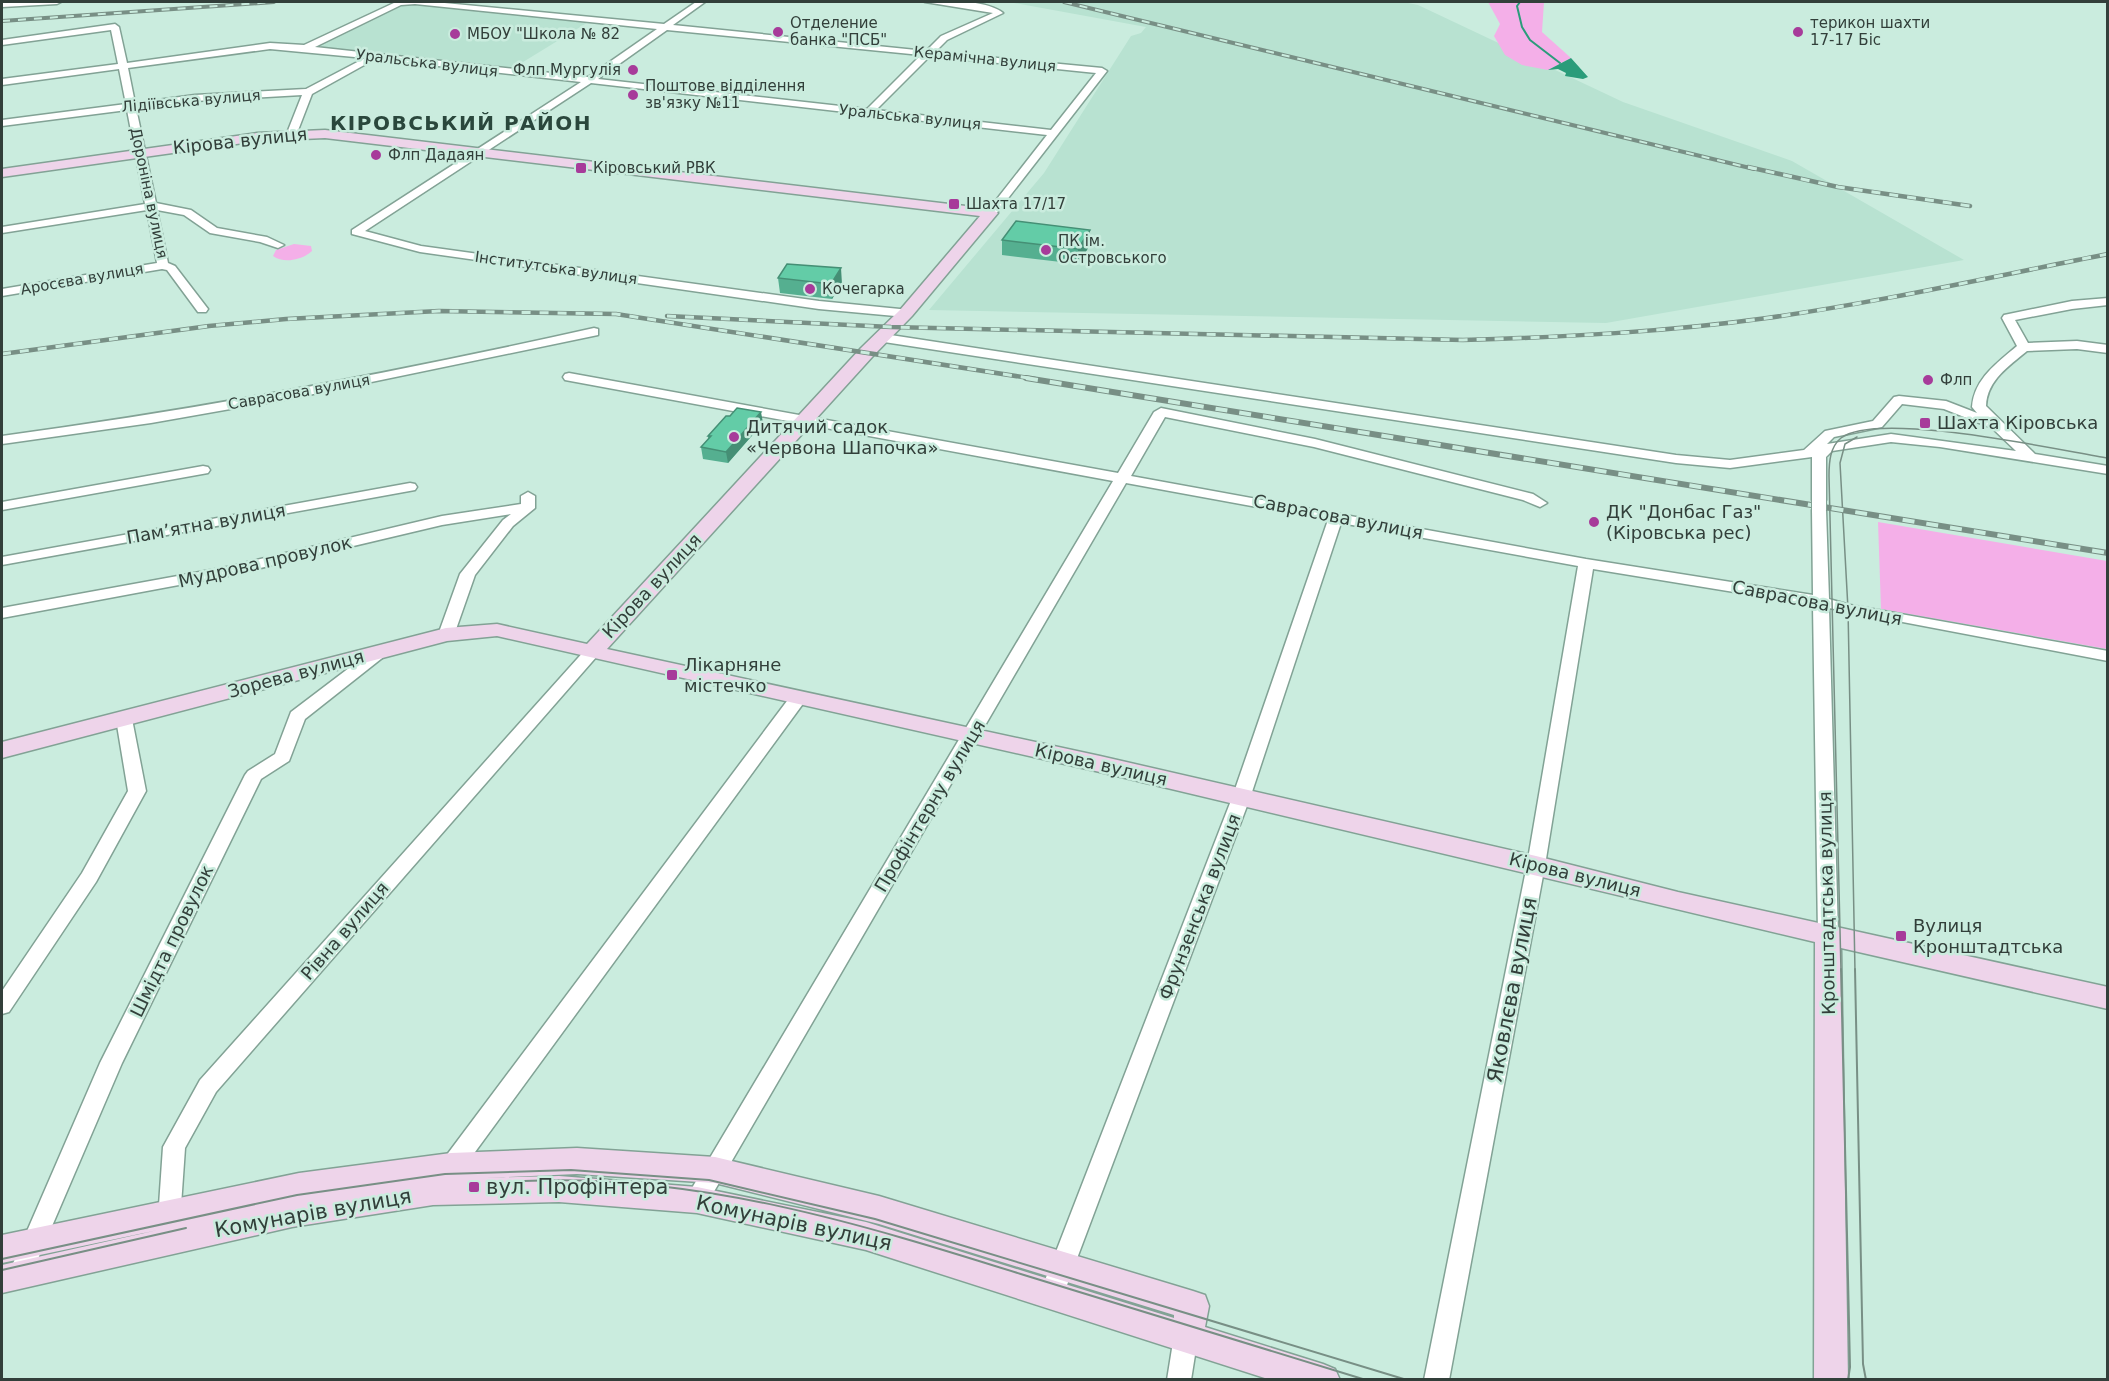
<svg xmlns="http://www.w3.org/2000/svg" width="2109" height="1381" font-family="'DejaVu Sans',sans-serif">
  <rect width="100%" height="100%" fill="#caecde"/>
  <path fill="#b8e2d1" d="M1009 2H1403L1418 5 1623 102 1792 161 1964 260 1606 323 929 310 1044 173 1131 36 1141 33 1146 27Z
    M408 3 590 21 510 70 313 47Z"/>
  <path fill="#f4afe8" d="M1488 2H1544L1542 32 1571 58 1548 70 1522 65 1505 55 1494 36 1500 24Z
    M294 244 311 246 312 251C302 260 284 264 273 256L276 250Z
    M1878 522 2107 561V649L1881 609Z"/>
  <path fill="#2b9c7a" d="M1571 58 1588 77 1583 79 1565 76 1566 73 1558 69 1548 70Z"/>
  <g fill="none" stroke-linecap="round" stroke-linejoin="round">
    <path stroke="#2b9c7a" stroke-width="2" d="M1520 2 1517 6 1522 27 1530 40 1560 63"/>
    <g stroke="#82a295" stroke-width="3">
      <path id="street" d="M61 2 57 4 2 7V3Z
        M396 2H434L664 24 696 2H705L673 25 926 51 941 36 993 13 925 2C944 0 988 0 1003 13L947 40 935 52 1102 68 1107 71 995 215 991 216 986 213 1047 135 591 83 365 231 421 246 819 301 910 310V316L906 317 819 309 420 252 352 234V230L581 82 375 59 312 94 297 133 292 136 287 133 302 95 195 101 136 108 156 203 191 210 217 228 267 237 284 245 278 248 260 242 210 233 184 215 157 210 168 263 175 266 208 309 206 312H198L167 270 162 269 2 296V289L157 263 147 210 2 233V227L145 204 127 110 2 126V120L126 104 119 69 2 85V79L118 64 111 30 2 45V40L115 24 119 27 127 63 270 43 304 45ZM415 4 657 29 588 77 315 47 401 5ZM667 30 921 55 867 109 598 79ZM270 49 365 58 306 89 195 95 135 103 128 68ZM930 56 1096 73 1051 130 876 110Z
        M2108 298V305L2072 309 2015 320 2028 343 2077 341 2108 345V353L2077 349 2027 351C2009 366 1987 380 1986 406L2035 454 2108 466V474L1940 447 1891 442 1832 451 1826 457V500L1819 504 1812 500V457L1730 468 1676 463 884 342 878 338 884 334 1676 455 1730 460 1804 450 1825 431 1873 421 1894 397 1899 396 1946 401 1977 413 1972 407C1974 379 1997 363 2017 346L2002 318 2004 315 2072 301ZM1902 404 1944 409 1992 428 2016 451 1891 434 1827 444 1834 437 1882 427Z
        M594 328 598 329V335L299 397 151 423 2 444V436C201 409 398 372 594 328Z
        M569 373 1118 473 1154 412 1161 408 1315 439 1533 494 1547 503 1540 507 1523 500 1314 447 1165 417 1131 476 1586 559 1813 595 1812 510 1819 506 1826 510 1829 599 1850 605 2108 651V661L1829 608 1838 935 1835 940 1828 942 1821 940 1818 935 1813 605 1593 569 1545 865 1449 1380H1424L1527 865 1578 566 1341 523 1250 798 1064 1293 1060 1301 1052 1304 1044 1301 1040 1293 1232 798 1328 520 1126 483 705 1207 697 1210 689 1207 686 1200 689 1193 1113 481 565 380 563 377 565 374Z
        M203 466 208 467 210 470 208 473 2 510V502Z
        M410 483 415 484 417 487 415 490 2 565V557Z
        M528 492 535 496V508L513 526 475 575 454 635 446 640 438 635 460 574 503 520 511 514 442 525 227 576 2 618V608L227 567 442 516 521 504V496Z
        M380 647 386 649 388 652 386 655 305 719 289 761 261 779 122 1063 28 1282 20 1286 12 1282 8 1275 100 1063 245 775 248 771 275 754 291 712 374 649Z
        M592 647 600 652 598 655 216 1092 185 1148 180 1220 177 1227 169 1230 161 1227 158 1220 163 1147 200 1080 586 649Z
        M799 692 805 693 807 697 805 701 456 1178 448 1180 440 1178 437 1171 440 1164 793 693Z
        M124 714 130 715 132 719 146 791 96 882 9 1012 2 1014V991L82 873 128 791 116 719 118 715Z
        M1186 1325 1195 1328 1198 1336 1191 1380H1167L1174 1336 1177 1328Z"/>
    </g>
    <g stroke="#82a295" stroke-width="3">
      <path id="secondary" d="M325 130 991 209 998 213 912 316 873 356 607 649 1100 756 1536 856 1678 892 2108 987V1009L1841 948 1848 1380H1814L1815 942 1100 772 497 636 447 641 2 758V742L446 628 497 624 587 644 861 348 900 310 980 216 325 138 257 141 2 177V169L257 133Z
        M577 1148 715 1157 879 1196 1193 1291 1205 1295 1209 1306 1205 1327 1323 1364 1335 1369 1340 1380H1271L866 1250 697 1213 559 1202 433 1205 292 1227 2 1293V1265L158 1230 2 1263V1235L299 1173 451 1153ZM577 1174 715 1183 879 1224 1174 1315V1318L866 1222 697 1187 559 1176 484 1178Z"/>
    </g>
    <use href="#street" fill="#fff" fill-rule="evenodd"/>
    <use href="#secondary" fill="#eed4ea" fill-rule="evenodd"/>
    <path stroke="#788f85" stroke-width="1.5" d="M1841 971 1829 476C1829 462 1830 447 1841 438 1877 410 2058 450 2108 458
      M1855 971 1848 609 1840 463 1845 444 1857 437"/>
    <path stroke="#788f85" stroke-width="2" d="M1841 969 1850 1367 1848 1380
      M1855 969 1863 1364 1866 1380
      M524 1181C696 1173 862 1224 1024 1275 1138 1310 1252 1345 1366 1380
      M2 1259 297 1195 445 1174 571 1170 709 1180 875 1219 1407 1380
      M2 1270 186 1228"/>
    <g stroke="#788f85" stroke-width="4">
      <path id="rail-far2" d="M1064 2 1754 169
        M2 21 274 2"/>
    </g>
    <g stroke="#788f85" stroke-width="4.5">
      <path id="rail-far1" d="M1748 167 1838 187 1970 206
        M667 316 891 327 1463 340C1565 337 1666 332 1767 318 1882 302 1995 276 2108 254
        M2 354 209 326 286 319 439 311 616 314 1035 379"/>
    </g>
    <g stroke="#788f85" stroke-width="6">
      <path id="rail" d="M1026 378 2108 553"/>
    </g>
    <use href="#rail-far2" stroke="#caecde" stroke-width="2" stroke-dasharray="8" stroke-linecap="butt"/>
    <use href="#rail-far1" stroke="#caecde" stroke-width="3" stroke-dasharray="9" stroke-linecap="butt"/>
    <use href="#rail" stroke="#caecde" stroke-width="4" stroke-dasharray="12" stroke-linecap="butt"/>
    <g stroke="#82a295" stroke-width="16" stroke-linecap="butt">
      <path id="street-bridge" d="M1819 500V510"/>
    </g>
    <use href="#street-bridge" stroke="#fff" stroke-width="14"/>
  </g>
  <path fill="#55af90" d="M1002 240 1090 245 1078 264 1002 255Z
    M778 278 842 284 832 299 780 293Z
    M763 423 728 463 703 459 701 447 708 440V436Z"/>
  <path fill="#458f75" d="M1090 230V245L1078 264V249Z
    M841 268 842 284 832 299 831 284Z
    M761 412 763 423 728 463 726 452Z"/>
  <path fill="#63cca7" stroke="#458f75" stroke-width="1.5" d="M1016 221 1090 230 1078 249 1002 240Z
    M787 264 841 268 831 284 778 278Z
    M737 408 761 412 726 452 701 447 711 436H708L726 416H730Z"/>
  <g fill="#a73b9a" stroke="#caecde" stroke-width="2">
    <circle cx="778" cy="32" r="6"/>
    <circle cx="1798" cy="32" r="6"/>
    <circle cx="455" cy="34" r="6"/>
    <circle cx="633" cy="70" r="6"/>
    <circle cx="633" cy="95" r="6"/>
    <circle cx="376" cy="155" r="6"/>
    <rect x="575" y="162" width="12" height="12" rx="3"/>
    <rect x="948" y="198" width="12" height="12" rx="3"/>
    <circle cx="1046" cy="250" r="6"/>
    <circle cx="810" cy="289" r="6"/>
    <circle cx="1928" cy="380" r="6"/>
    <rect x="1919" y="417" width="12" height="12" rx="3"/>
    <circle cx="734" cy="437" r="6"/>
    <circle cx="1594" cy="522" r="6"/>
    <rect x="666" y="669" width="12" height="12" rx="3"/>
    <rect x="1895" y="930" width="12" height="12" rx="3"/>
    <rect x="468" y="1181" width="12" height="12" rx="3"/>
  </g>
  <g text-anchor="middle" stroke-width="5" stroke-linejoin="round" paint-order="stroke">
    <g font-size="15" fill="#323f3a" stroke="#caecde" text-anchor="start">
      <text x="790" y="28">Отделение<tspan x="790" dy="17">банка "ПСБ"</tspan></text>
      <text x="1810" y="28">терикон шахти<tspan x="1810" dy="17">17-17 Біс</tspan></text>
      <text x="467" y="39">МБОУ "Школа № 82</text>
      <text x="621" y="75" text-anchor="end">Флп Мургулія</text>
      <text x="645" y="91">Поштове відділення<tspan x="645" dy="17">зв'язку №11</tspan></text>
      <text x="388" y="160">Флп Дадаян</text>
      <text x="593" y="173">Кіровський РВК</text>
      <text x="966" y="209">Шахта 17/17</text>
      <text x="1058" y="246">ПК ім.<tspan x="1058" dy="17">Островського</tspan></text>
      <text x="822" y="294">Кочегарка</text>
      <text x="1940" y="385">Флп</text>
    </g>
    <g font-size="15" fill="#323f3a" stroke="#caecde">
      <text transform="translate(985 59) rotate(6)" y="5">Керамічна вулиця</text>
      <text transform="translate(427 63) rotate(7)" y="5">Уральська вулиця</text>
      <text transform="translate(191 101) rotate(-5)" y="5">Лідіївська вулиця</text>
      <text transform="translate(910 117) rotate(6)" y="5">Уральська вулиця</text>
      <text transform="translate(149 193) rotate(78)" y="5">Дороніна вулиця</text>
      <text transform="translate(556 268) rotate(8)" y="5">Інститутська вулиця</text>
      <text transform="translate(82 279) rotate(-10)" y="5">Аросєва вулиця</text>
      <text transform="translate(299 392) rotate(-10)" y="5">Саврасова вулиця</text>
    </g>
    <g font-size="18" fill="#323f3a" stroke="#caecde">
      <text transform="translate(240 141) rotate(-6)" y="6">Кірова вулиця</text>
      <text transform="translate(1338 517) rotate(11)" y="6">Саврасова вулиця</text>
      <text transform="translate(206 524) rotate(-10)" y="6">Пам’ятна вулиця</text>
      <text transform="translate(265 562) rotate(-13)" y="6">Мудрова провулок</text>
      <text transform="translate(652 586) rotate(-47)" y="6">Кірова вулиця</text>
      <text transform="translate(1817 603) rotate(11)" y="6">Саврасова вулиця</text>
      <text transform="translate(296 674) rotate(-15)" y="6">Зорева вулиця</text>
      <text transform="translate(1101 765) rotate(13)" y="6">Кірова вулиця</text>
      <text transform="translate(930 806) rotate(-59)" y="6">Профінтерну вулиця</text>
      <text transform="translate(1575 875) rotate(14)" y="6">Кірова вулиця</text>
      <text transform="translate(1827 903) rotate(-91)" y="6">Кронштадтська вулиця</text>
      <text transform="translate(1200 907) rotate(-69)" y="6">Фрунзенська вулиця</text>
      <text transform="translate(345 931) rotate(-49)" y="6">Рівна вулиця</text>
      <text transform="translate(172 941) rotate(-64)" y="6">Шмідта провулок</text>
    </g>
    <g font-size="18" fill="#323f3a" stroke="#caecde" text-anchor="start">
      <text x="1937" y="429">Шахта Кіровська</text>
      <text x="746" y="433">Дитячий садок<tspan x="746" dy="21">«Червона Шапочка»</tspan></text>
      <text x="1606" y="518">ДК "Донбас Газ"<tspan x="1606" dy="21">(Кіровська рес)</tspan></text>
      <text x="684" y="671">Лікарняне<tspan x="684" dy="21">містечко</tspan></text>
      <text x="1913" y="932">Вулиця<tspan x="1913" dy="21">Кронштадтська</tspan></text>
    </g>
    <g font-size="20" font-weight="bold" letter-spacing="1.5" fill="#2a473c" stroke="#caecde">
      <text x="461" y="130">КІРОВСЬКИЙ РАЙОН</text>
    </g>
    <g font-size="21" fill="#323f3a" stroke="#caecde">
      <text transform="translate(1512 990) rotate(-79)" y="7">Яковлєва вулиця</text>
      <text transform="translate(313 1213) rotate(-10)" y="7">Комунарів вулиця</text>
      <text transform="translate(794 1223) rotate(12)" y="7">Комунарів вулиця</text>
    </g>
    <g font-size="21" fill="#323f3a" stroke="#caecde" text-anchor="start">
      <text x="486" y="1194">вул. Профінтера</text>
    </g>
  </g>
  <rect width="2109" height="1381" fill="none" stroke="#323f3a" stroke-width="6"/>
</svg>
